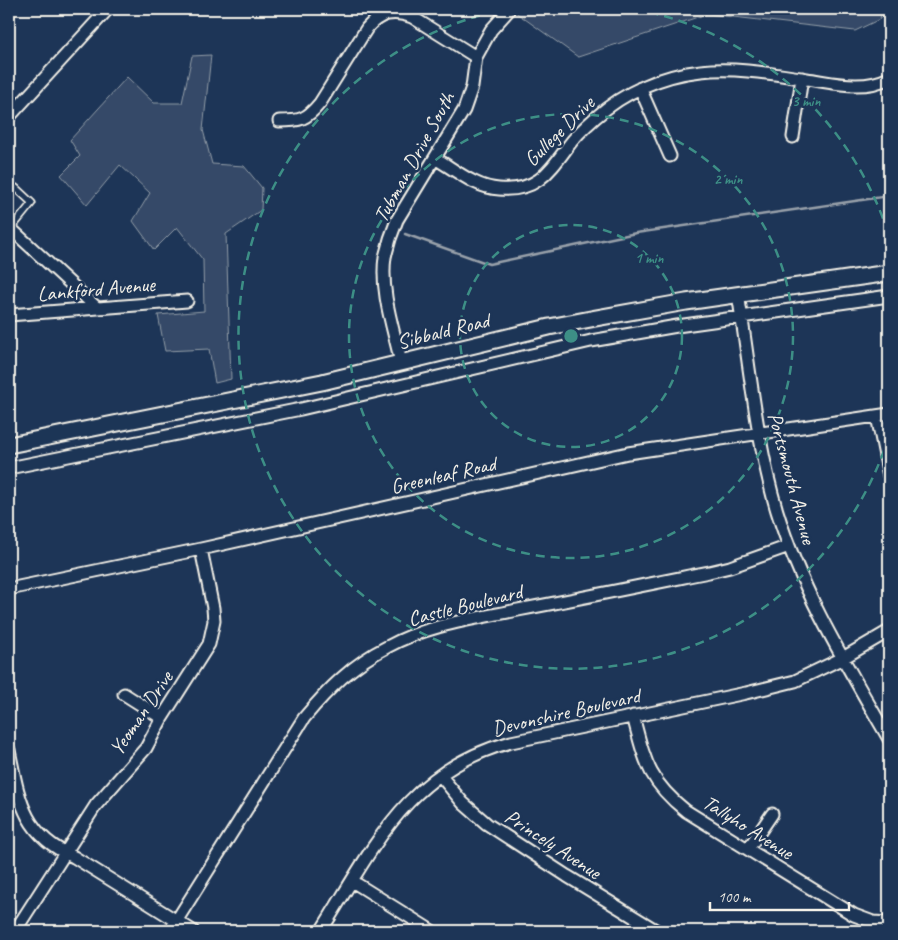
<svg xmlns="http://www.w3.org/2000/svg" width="898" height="940" font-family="Caveat,sans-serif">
  <rect width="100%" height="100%" fill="#1d3557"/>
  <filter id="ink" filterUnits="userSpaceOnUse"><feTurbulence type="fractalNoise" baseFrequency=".02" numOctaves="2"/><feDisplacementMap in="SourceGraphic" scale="10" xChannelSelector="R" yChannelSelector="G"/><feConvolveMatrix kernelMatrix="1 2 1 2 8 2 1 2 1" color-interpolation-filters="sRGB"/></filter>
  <g filter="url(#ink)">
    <path fill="#354a67" stroke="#949ea8" d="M511 9H882L880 19 855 31 707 14 578 57Z
      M211 55 203 130 212 164 244 166 262 188 261 210 226 234 231 379 215 383 209 349 165 351 158 315 204 311 203 260 177 227 154 250 133 221 150 193 120 165 87 205 61 175 80 156 70 140 127 77 154 103H182L192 56Z"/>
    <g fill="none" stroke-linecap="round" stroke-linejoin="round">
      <path stroke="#9aa2ab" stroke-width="2.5" d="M405 234 489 264 636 233 889 196"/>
      <g stroke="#f4f1e8" stroke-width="9">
        <path id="lane" d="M9 195 16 188 32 203 11 229"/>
      </g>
      <g stroke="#f4f1e8" stroke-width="15">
        <path id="street" d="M640 88 670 156
          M9 117 108 9
          M279 121C300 121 306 120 320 103L367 28C380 13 393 10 412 17L476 57
          M793 137 802 78
          M435 158C455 170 476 188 499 189 537 192 549 172 569 145 576 135 586 126 595 118 624 92 662 75 701 71 736 67 773 74 807 79 835 83 863 91 889 78
          M9 227 97 308
          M738 294C750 367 756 441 777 511 802 593 847 666 889 739
          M9 315 187 301
          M401 363C394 330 380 292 385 257 388 244 392 232 397 220L464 110 472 87 476 57 491 30 508 11
          M877 416 889 476
          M9 468 301 409 591 341 677 326 889 296
          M9 589 201 549 628 453 889 414
          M124 694 162 718
          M633 716C645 761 648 781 686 811L854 915 873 922 889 923
          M9 750C19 799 23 835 74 857L193 931
          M440 775 463 803 487 824 567 876 657 931
          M748 849 772 814
          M352 881 432 931
          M15 931 96 805 146 748 162 718 209 644 214 621 213 608 201 549
          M170 931 304 718C328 689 353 664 387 647 427 625 474 619 518 610 582 598 645 585 709 572L730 567 789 546
          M321 931C374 847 407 770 511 742L746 693 795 681 843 658 889 631"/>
      </g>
      <g stroke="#f4f1e8" stroke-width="19">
        <path id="secondary" d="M9 445 322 382 549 327 596 318 686 302 889 273"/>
      </g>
      <use href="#lane" stroke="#1d3557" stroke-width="5.5"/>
      <use href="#street" stroke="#1d3557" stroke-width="11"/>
      <use href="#secondary" stroke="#1d3557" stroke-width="15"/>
    </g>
  </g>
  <g fill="none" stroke="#3d8f86" stroke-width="2.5" stroke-dasharray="9 6">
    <circle cx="571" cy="336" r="111"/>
    <circle cx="571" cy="336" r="222"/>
    <path d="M889 436A333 333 0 1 1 507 9M635 9A333 333 0 0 1 889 236"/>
  </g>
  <g text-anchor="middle" stroke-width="5" stroke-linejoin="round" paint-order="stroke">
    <g font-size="21" fill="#f4f1e8" stroke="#1d3557">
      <text transform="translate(559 131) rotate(-45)" y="7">Gullege Drive</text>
      <text transform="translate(414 157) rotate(-61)" y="7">Tubman Drive South</text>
      <text transform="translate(96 289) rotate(-5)" y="7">Lankford Avenue</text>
      <text transform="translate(443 331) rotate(-14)" y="7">Sibbald Road</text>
      <text transform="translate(443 475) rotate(-13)" y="7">Greenleaf Road</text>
      <text transform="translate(792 478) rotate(75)" y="7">Portsmouth Avenue</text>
      <text transform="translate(465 605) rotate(-14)" y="7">Castle Boulevard</text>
      <text transform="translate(566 712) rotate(-13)" y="7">Devonshire Boulevard</text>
      <text transform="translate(141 713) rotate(-56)" y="7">Yeoman Drive</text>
      <text transform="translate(748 827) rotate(32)" y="7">Tallyho Avenue</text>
      <text transform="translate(553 844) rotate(33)" y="7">Princely Avenue</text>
    </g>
  </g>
  <circle cx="571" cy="336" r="8" fill="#3d8f86" stroke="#1d3557" stroke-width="2.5"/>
  <g font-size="15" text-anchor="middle" font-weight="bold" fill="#3d8f86" stroke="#1d3557" stroke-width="5" stroke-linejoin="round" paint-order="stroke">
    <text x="806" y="106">3 min</text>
    <text x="728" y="184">2 min</text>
    <text x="649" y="263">1 min</text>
  </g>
  <rect width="898" height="940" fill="none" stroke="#1d3557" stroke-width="30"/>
  <rect x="15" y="15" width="868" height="910" fill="none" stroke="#f4f1e8" stroke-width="2" filter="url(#ink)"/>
  <path d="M710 902v8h139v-8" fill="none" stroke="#f4f1e8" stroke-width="2.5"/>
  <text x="718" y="902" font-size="15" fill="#f4f1e8" stroke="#1d3557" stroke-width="4" paint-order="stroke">100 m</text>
</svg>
